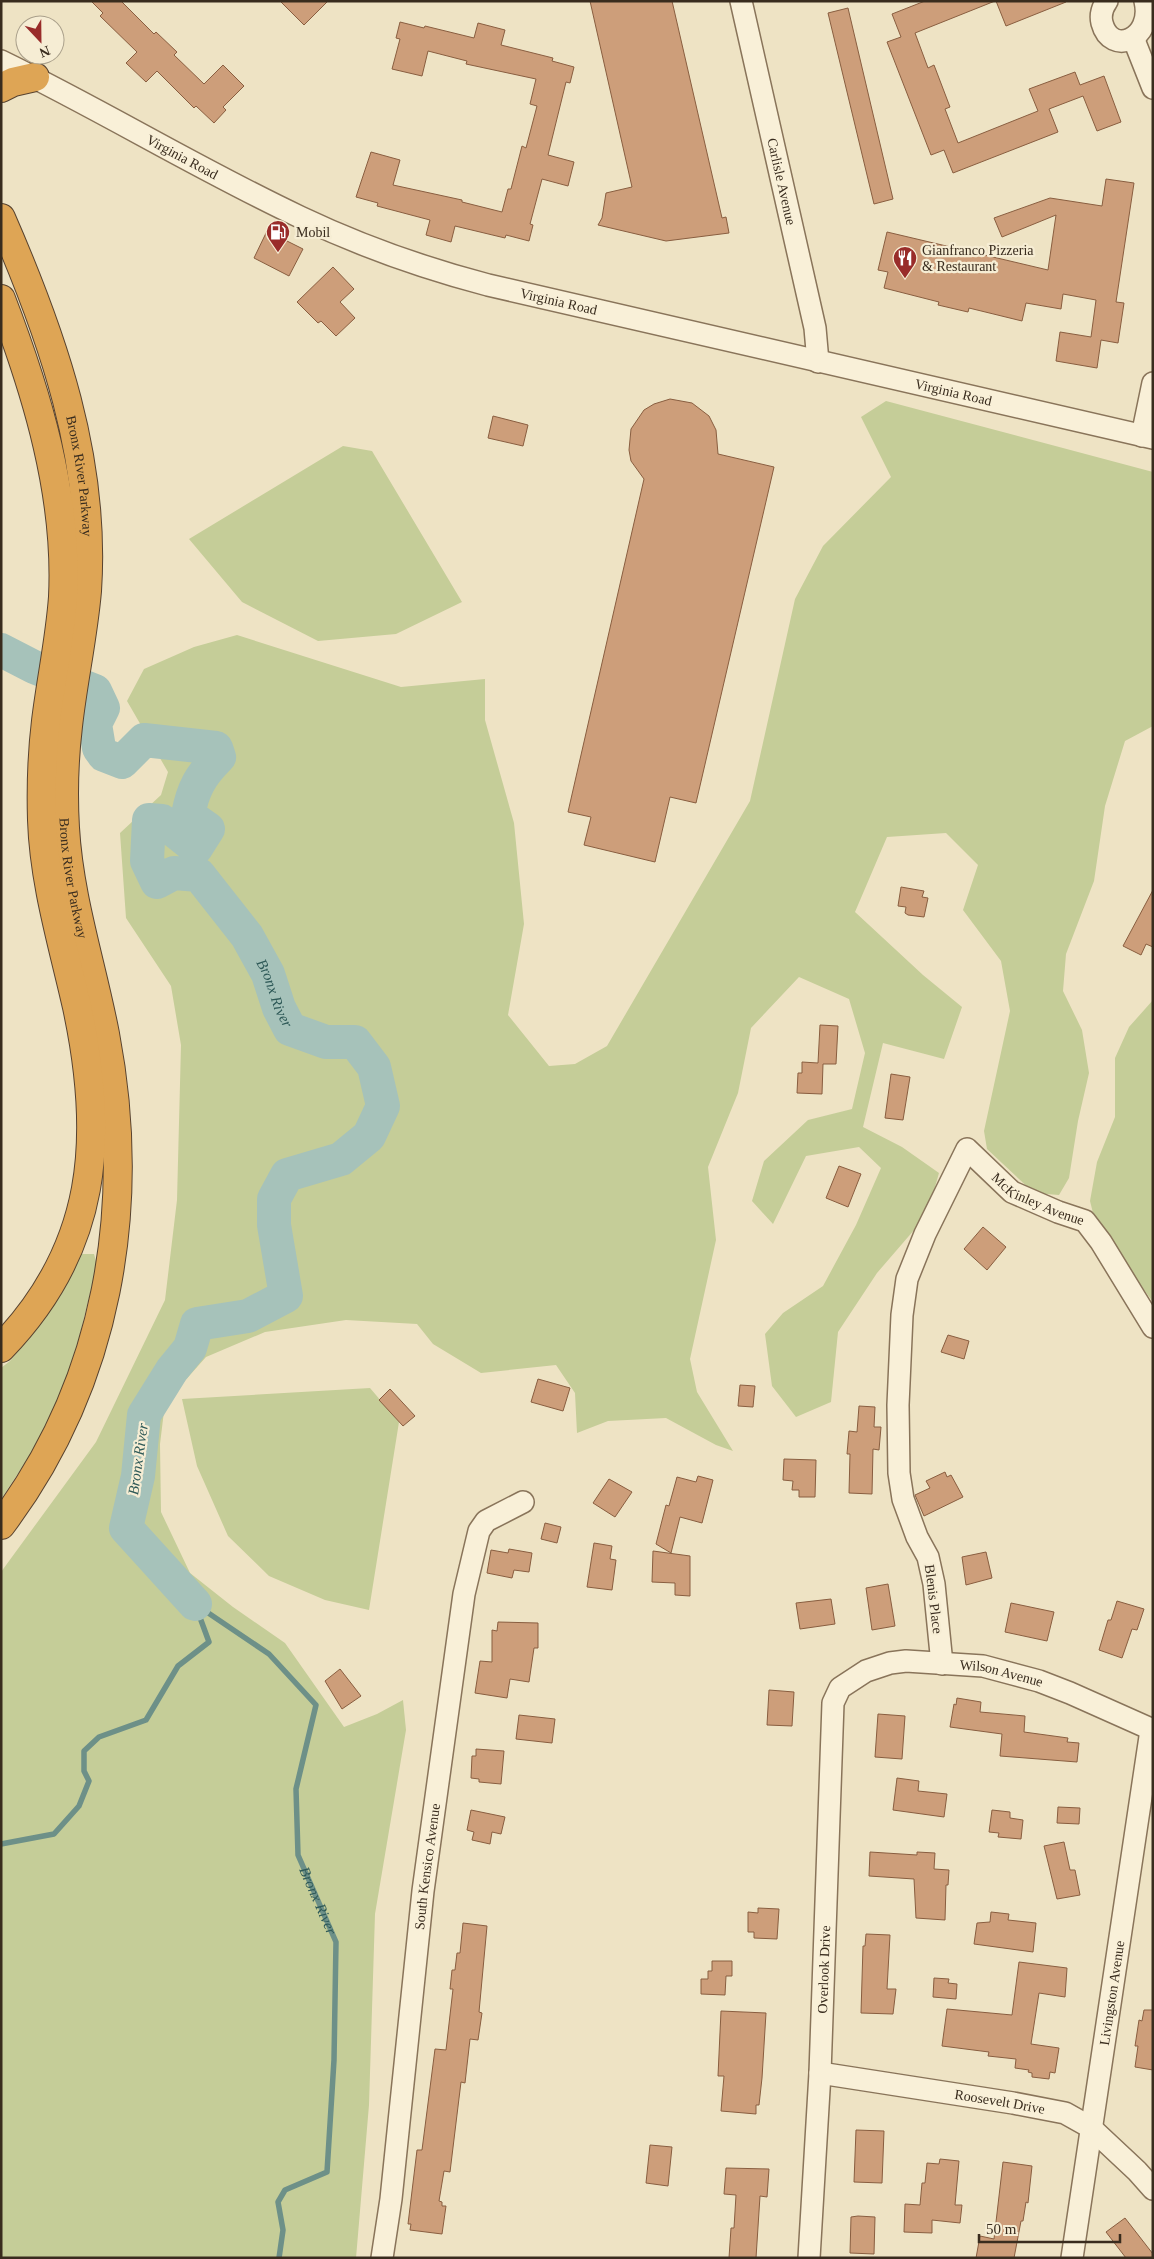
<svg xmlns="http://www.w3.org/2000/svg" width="1154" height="2259" font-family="'Times New Roman',serif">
  <rect width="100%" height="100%" fill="#eee3c4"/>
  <path fill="#c5cd98" d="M886 401 1153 472V726L1125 741 1105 806 1094 881 1066 954 1063 991 1082 1030 1089 1073 1078 1121 1069 1178 1059 1195 1034 1193 987 1149 984 1131 1010 1011 1001 961 963 910 978 865 946 833 887 837 855 912 923 975 962 1007 944 1059 883 1043 863 1127 902 1147 939 1173 927 1215 877 1273 838 1332 831 1402 796 1417 772 1386 765 1334 783 1313 823 1286 856 1225 881 1168 859 1147 806 1156 773 1224 752 1201 764 1161 808 1120 852 1109 865 1053 849 999 799 977 751 1028 738 1093 708 1167 716 1240 690 1359 697 1392 733 1451 716 1445 666 1418 608 1421 577 1433 575 1393 556 1365 481 1373 433 1344 417 1324 346 1320 265 1332 206 1357 165 1403 160 1444 161 1512 190 1573 233 1607 285 1643 344 1727 377 1714 403 1700 406 1730 375 1914 369 2105 356 2258H1V1572L96 1442 165 1300 177 1200 181 1045 171 986 126 918 120 833 161 795 168 772 127 701 144 669 194 647 237 635 401 687 485 679V720L514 823 524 924 508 1015 549 1066 575 1064 607 1046 750 801 795 599 823 546 891 477 861 417Z
    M343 446 372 451 462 602 396 634 318 641 242 602 189 539Z
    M1153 1000V1302L1096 1225 1090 1201 1097 1162 1115 1117V1058L1129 1027Z
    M81 1254H94L97 1265 77 1346 51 1424 1 1499V1368L10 1361 50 1311Z
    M370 1388 399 1422 369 1610 325 1600 269 1576 228 1536 197 1466 182 1399Z"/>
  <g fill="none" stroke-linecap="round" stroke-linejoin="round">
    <g stroke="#6d9088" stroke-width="5.5">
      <path id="s1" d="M195 1604 269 1654 316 1705 296 1789 298 1855 336 1942 334 2060 327 2172 285 2190 278 2202 283 2230 279 2258"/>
      <path d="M1 1844 54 1834 79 1806 89 1781 84 1771V1751L99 1737 146 1720 178 1666 209 1642 195 1604"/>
    </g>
    <path stroke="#a6c2ba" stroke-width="34" id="s2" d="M1 650 34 667 95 691 103 708 95 724 99 748 104 755 122 762 144 740 216 748 219 757C200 776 193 789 188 815L208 829 196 848 162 821 149 820 147 861 157 882 174 873 199 875 247 936 268 974 279 1008 290 1029 326 1042H355L374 1067 383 1106 369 1136 341 1159 287 1175 274 1199V1225L286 1296 248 1316 197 1324 190 1348 172 1370 144 1415 138 1476 126 1528 195 1604"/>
  </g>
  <path fill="#cd9e7a" stroke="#895e40" d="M91 1H121L154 34 156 32 177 52 174 55 204 84 223 65 244 86 223 107 226 110 214 123 196 106 194 108 157 71 146 82 126 63 137 52 100 16 103 13Z
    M280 1H328L304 25Z
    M590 1H672L722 218 726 217 729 233 666 241 598 225 602 218 606 193 632 187Z
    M925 1H995L915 33 928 68 934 65 950 107 945 109 958 143 1038 111 1029 89 1075 72 1080 85 1104 76 1121 122 1097 131 1083 96 1049 109 1058 132 953 173 944 150 931 155 887 42 901 37 892 14Z
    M996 1H1066V2L1006 26Z
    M848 8 893 199 874 204 828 13Z
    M400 22 424 28 425 26 474 38 478 23 505 30 501 45 553 58 552 61 574 67 570 83 566 82 548 155 574 162 568 186 542 179 530 224 533 225 529 241 506 235 505 238 455 226 451 242 426 235 430 220 377 206 378 203 356 197 371 152 400 160 393 185 462 200V202L502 212 508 189H511L522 146 526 148 537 106 530 104 536 79 466 64 467 61 428 51 422 76 392 69 400 39 396 38Z
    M1106 179 1134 183 1116 302 1124 303 1118 343 1101 340 1097 368 1056 361 1060 332 1091 337 1096 300 1063 294 1061 309 1026 303 1022 321 969 308 968 312 938 305 939 302 884 288 888 272 878 270 887 232 1048 270 1056 215 1002 237 994 218 1050 198 1102 206Z
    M267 231 303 249 289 276 254 258Z
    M333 267 354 289 340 302 355 318 336 336 321 321 318 323 297 302Z
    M670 399 692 403 709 416 716 430 718 454 774 467 696 803 670 797 655 862 584 845 591 817 568 812 644 479 631 461 629 450 631 429 644 410 654 404Z
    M493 416 528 425 523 446 488 438Z
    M901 887 924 891 922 897 928 898 924 917 908 915 905 913 906 907 898 906Z
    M1153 890V947L1146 944 1141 955 1123 946Z
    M820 1025 838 1026 836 1064H823L822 1094 797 1093 798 1073H802V1062L818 1063Z
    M891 1074 910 1077 903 1120 885 1118Z
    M839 1166 861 1174 848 1207 826 1198Z
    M983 1227 1006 1247 987 1270 964 1249Z
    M948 1335 969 1341 964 1359 941 1352Z
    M538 1379 570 1388 563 1411 531 1402Z
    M740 1385 755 1386 753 1407 738 1406Z
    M390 1389 415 1416 403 1426 379 1400Z
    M859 1406 875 1407 874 1427H881L879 1450 873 1449 872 1494 849 1493 850 1454H847L849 1431 857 1432Z
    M784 1459 816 1460 815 1497H799V1490H792L793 1481 783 1480Z
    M945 1472 947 1477 951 1475 963 1497 924 1516 915 1495 930 1488 926 1481Z
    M698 1476 713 1480 702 1523 680 1517 671 1553 656 1544 666 1505 669 1506 677 1477 696 1482Z
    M609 1479 632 1492 615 1517 593 1503Z
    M545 1523 561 1527 557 1543 541 1539Z
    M594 1543 612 1546 610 1559 616 1560 612 1590 587 1587Z
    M509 1549 532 1553 529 1572 514 1570 512 1578 487 1573 491 1550 508 1553Z
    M653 1551 690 1556V1596L675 1595V1583L652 1582Z
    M986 1552 992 1578 966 1585 962 1557Z
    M888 1584 895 1626 872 1630 866 1588Z
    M831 1599 835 1624 800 1629 796 1603Z
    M1117 1601 1144 1609 1137 1630 1132 1629 1122 1658 1099 1650 1108 1620H1111Z
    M1011 1603 1054 1612 1047 1641 1005 1632Z
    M498 1622 538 1623V1648H534L529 1682 510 1679 507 1698 475 1693 480 1661 492 1662V1630L497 1631Z
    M340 1669 361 1696 342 1709 325 1681Z
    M769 1690 794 1692 792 1726 767 1725Z
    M957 1698 981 1702 980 1712 1025 1716 1024 1732 1068 1738 1067 1742 1079 1743 1077 1762 1000 1756 1002 1734 950 1727 954 1704 956 1705Z
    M878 1714 905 1716 902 1759 875 1757Z
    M519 1715 555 1719 552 1743 516 1739Z
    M476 1749 504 1751 501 1784 479 1782V1779L471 1778 472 1756H476Z
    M897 1778 919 1781 918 1791 947 1794 944 1817 893 1810Z
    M1058 1807 1080 1808 1079 1824 1057 1823Z
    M471 1810 505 1817 501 1834 492 1832 490 1844 472 1840 474 1832 467 1830Z
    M992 1810 1010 1812V1818L1023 1820 1021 1839 998 1837 999 1833 989 1832Z
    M1064 1842 1070 1870H1075L1080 1895 1057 1899 1044 1846Z
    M870 1852 917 1855V1852L935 1853 934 1869 949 1870 948 1885H946L945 1920 916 1918 914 1879 869 1876Z
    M758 1908 779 1909 777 1939 754 1938V1932H748V1912L758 1913Z
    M991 1912 1009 1914 1008 1920 1036 1923 1033 1952 974 1944 977 1923 990 1922Z
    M463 1923 487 1926 479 2012 482 2013 478 2040 470 2039 465 2083 461 2082 450 2172 444 2171 439 2201 442 2202V2206H446L442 2234 410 2230 411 2224H408L417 2150H422L435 2049 446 2050 453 1989H450L452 1970H455L457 1953H460Z
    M866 1934 890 1935 887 1989H896L893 2014 861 2013 863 1946H865Z
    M712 1961H732V1976H726L725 1995 701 1994V1979H708V1971H712Z
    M1019 1962 1067 1968 1065 1997 1039 1993 1031 2044 1059 2048 1055 2073 1050 2072 1049 2079 1032 2077V2073L1028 2072 1029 2070 1015 2068 1016 2059 988 2056 989 2052 942 2046 947 2009 1012 2015Z
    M934 1978 949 1979 948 1983 957 1984 956 1999 933 1997Z
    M1144 2010H1153V2070L1135 2067 1138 2046H1135L1139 2020 1142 2021Z
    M721 2011 766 2013 762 2078 759 2105H756V2114L721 2111 724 2076H718Z
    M856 2130 884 2131 882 2183 854 2182Z
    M650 2145 672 2147 668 2186 646 2183Z
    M940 2159 959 2161 955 2205H962L960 2223 932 2220V2233L904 2232 905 2204 920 2205 922 2183H925L927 2163 939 2164Z
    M1003 2162 1032 2166 1028 2203 1026 2202 1023 2221H1021L1014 2258H976L980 2236 994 2239Z
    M726 2168 769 2169 767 2197 760 2196 756 2258H729L731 2228H734L736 2195 724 2194Z
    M858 2216 875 2217 874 2254 850 2253 851 2217Z
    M1125 2218 1153 2254V2258H1126L1106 2232Z"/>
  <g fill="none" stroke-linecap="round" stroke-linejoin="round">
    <g stroke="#89745a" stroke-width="24">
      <g id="minor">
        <path id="s3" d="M741 1 815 328 818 362"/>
        <path d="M1107 1C1102 8 1100 15 1102 23 1111 57 1154 39 1145 1"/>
        <path d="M1134 40 1153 88"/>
        <path id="s4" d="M1 61C102 110 198 169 300 217 361 246 423 268 488 285L1153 438"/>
        <path d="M1142 436 1153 383"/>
        <path id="s5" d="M942 1664 934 1584 928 1557 917 1537 903 1499 899 1473 898 1405 902 1315 907 1279 925 1234 967 1149 1012 1192 1058 1212 1085 1221 1101 1242 1153 1327"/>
        <path id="s6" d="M820 2073 1013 2103 1065 2113 1090 2127 1137 2171 1153 2189"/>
        <path id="s7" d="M382 2258 391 2199 423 1891 464 1594 479 1531 486 1521 523 1502"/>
        <path id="s8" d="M809 2258 820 2073 833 1703 840 1688 866 1671 890 1663 906 1661 983 1666 1039 1681 1070 1693 1153 1730"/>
        <path id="s9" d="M1072 2258 1151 1730"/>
      </g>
    </g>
    <g stroke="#57422f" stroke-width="30">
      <g id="highway">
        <path d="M1 88 13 82 35 77"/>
        <path id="s10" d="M1 218C53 337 96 460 87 591 83 637 73 681 68 726 64 760 63 794 65 828 69 898 92 966 105 1034 138 1208 108 1383 1 1525"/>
        <path d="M1 299C37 393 68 495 63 597 60 639 51 680 46 721 42 754 41 787 42 820 44 883 63 945 77 1007 105 1138 98 1248 1 1348"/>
      </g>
    </g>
    <use href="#minor" stroke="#f9f0d8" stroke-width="21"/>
    <use href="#highway" stroke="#dea555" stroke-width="28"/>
  </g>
  <defs>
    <g id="fuel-pin" transform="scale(1.25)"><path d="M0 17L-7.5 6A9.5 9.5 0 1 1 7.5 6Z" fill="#992c2a" stroke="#f6edd4"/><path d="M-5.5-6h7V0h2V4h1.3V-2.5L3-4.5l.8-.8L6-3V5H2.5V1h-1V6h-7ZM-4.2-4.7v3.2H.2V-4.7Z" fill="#fff"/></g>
    <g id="restaurant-pin" transform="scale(1.25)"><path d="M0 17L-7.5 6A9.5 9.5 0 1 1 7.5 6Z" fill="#992c2a" stroke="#f6edd4"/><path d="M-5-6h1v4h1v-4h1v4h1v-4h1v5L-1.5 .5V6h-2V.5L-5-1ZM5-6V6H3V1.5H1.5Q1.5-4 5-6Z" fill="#fff"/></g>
  </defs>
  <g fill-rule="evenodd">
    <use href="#fuel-pin" x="278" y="232"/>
    <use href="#restaurant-pin" x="905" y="258"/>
  </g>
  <g text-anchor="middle" stroke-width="4.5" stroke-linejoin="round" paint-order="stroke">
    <g font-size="14" fill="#392c1e" stroke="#f6edd4">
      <text dy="5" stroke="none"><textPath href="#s4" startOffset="205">Virginia Road</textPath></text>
      <text dy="5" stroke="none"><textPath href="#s3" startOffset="185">Carlisle Avenue</textPath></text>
      <text dy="5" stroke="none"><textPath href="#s4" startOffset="610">Virginia Road</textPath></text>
      <text dy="5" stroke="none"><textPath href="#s4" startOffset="1015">Virginia Road</textPath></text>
      <text dy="5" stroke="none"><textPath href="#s10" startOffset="271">Bronx River Parkway</textPath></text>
      <text dy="5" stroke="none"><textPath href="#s10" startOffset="676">Bronx River Parkway</textPath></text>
      <text dy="5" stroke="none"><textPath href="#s5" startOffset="624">McKinley Avenue</textPath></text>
      <text transform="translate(934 1599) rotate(83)" y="5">Blenis Place</text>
      <text dy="5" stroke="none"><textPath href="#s8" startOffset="741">Wilson Avenue</textPath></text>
      <text dy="5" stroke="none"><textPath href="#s7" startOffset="394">South Kensico Avenue</textPath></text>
      <text dy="5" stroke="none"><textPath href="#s8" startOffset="289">Overlook Drive</textPath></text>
      <text dy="5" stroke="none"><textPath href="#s9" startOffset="268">Livingston Avenue</textPath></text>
      <text dy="5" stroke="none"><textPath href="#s6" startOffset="182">Roosevelt Drive</textPath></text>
    </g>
    <g font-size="14" fill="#392c1e" stroke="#f6edd4" text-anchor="start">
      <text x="296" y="237">Mobil</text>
      <text x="922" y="255">Gianfranco Pizzeria<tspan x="922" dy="16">&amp; Restaurant</tspan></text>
    </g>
    <g font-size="15" font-style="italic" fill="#2e5957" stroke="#f6edd4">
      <text dy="5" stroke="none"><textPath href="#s2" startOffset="725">Bronx River</textPath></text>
      <text transform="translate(138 1459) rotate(-82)" y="5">Bronx River</text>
      <text dy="5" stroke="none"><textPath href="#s1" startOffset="361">Bronx River</textPath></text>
    </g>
  </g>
  <rect width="1154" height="2259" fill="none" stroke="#392c1e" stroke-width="5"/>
  <g transform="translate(40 40) rotate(158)"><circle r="24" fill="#f6edd4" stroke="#aaa08b"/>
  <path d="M0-4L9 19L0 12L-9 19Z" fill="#992c2a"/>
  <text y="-8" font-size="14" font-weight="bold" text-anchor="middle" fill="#392c1e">N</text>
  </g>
  <path d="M979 2234v8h141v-8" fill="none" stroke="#392c1e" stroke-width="2.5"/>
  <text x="986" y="2234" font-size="15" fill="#392c1e" stroke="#f6edd4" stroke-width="4" paint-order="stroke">50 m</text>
</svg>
